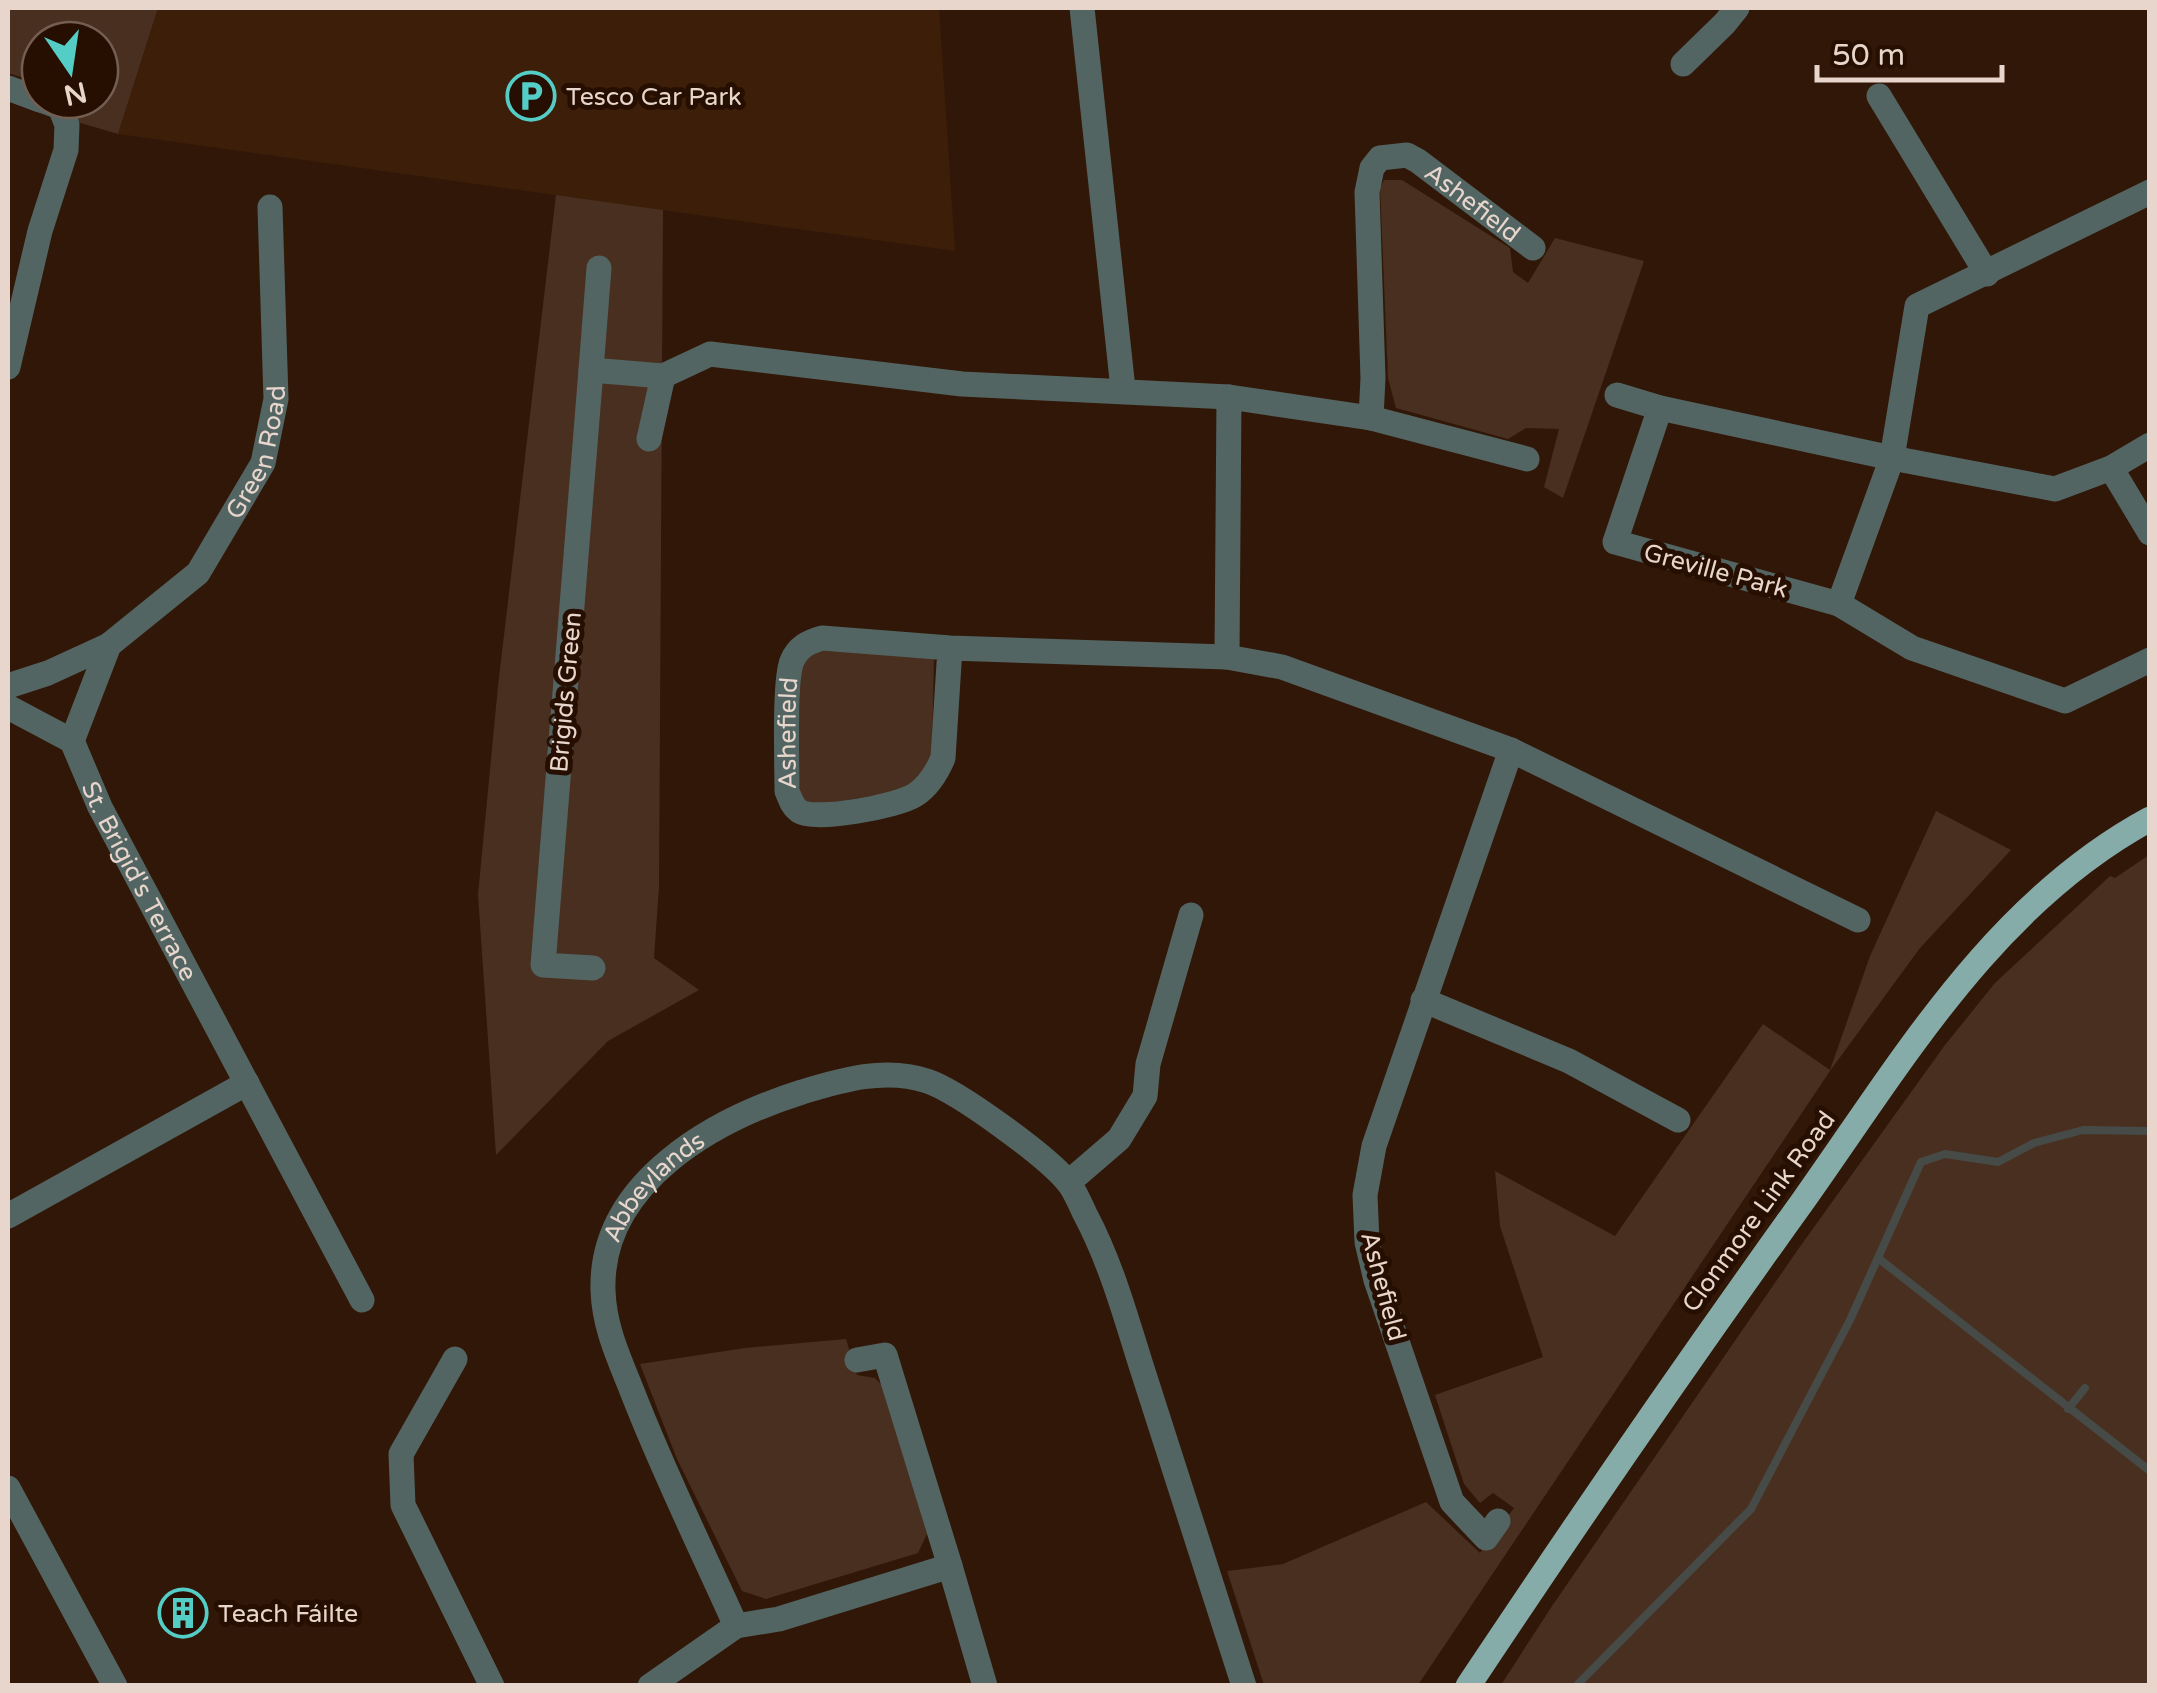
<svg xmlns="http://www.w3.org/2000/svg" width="2157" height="1693" font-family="'Varela Round',sans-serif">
  <rect width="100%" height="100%" fill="#311707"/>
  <path fill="#3d1e09" d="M158 8H939L955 251 118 134Z"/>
  <path fill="#492f20" d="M8 8H158L118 134 74 121 76 102 73 100H100V40H40V83L8 73Z
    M1384 180H1402L1510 248 1513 272 1528 283 1555 238 1644 261 1563 498 1544 487 1559 429 1526 428 1508 439 1396 408 1388 378 1380 188Z
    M556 195 663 210 659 887 654 958 699 990 608 1041 496 1155 478 895 498 686Z
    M828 646 934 655 932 758 908 790 811 806 800 795 797 760 801 670 805 657Z
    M1936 811 2011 850 1920 948 1830 1071 1418 1685H1264L1227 1571 1283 1564 1426 1502 1480 1553 1514 1508 1493 1493 1480 1503 1464 1484 1435 1395 1543 1357 1500 1226 1495 1171 1615 1236 1763 1024 1830 1070 1870 956Z
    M2149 855V1685H1501L1552 1606 1799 1248 1945 1045 1995 983 2110 876 2115 878Z
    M846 1339 857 1375 875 1378 884 1387 927 1534 918 1553 766 1599 742 1591 677 1459 640 1364 745 1348Z"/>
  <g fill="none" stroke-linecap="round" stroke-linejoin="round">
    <path stroke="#464b48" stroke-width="8" d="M1878 1258 2150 1471
      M2068 1409 2085 1388
      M1576 1686 1751 1509 1850 1320 1921 1162 1945 1154 1998 1162 2034 1143 2083 1130 2150 1131"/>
    <g stroke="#536563" stroke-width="25">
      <path d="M1082 8 1123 389"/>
      <path d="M1683 64 1725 23 1737 8"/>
      <path d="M8 88 40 100"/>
      <path d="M1879 96 1987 274"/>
      <path d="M599 268 591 370 663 376"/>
      <path d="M8 367 40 231 66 150 67 125 60 107 41 100"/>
      <path d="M591 370 543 965 593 968"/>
      <path d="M1617 395 1660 408"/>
      <path d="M1229 397 1227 657 1282 667 1511 750 1858 920"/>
      <path id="s1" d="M1371 418 1373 378 1367 192 1372 168 1380 158 1407 155 1418 161 1533 248"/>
      <path d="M649 439 663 376 710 354 962 384 1229 397 1371 418 1527 459"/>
      <path d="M2150 445 2111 468 2055 489 1892 458 1839 604 1912 648 2065 701 2150 660"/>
      <path d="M2111 468 2150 533"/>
      <path d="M1839 604 1615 542 1660 408 1892 458 1917 306 2150 192"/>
      <path id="s2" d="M950 648 943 758C937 772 929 786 915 795 898 806 815 822 799 811 792 806 790 798 787 791 787 766 784 679 792 661 798 647 808 642 822 638L950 648 1227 657"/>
      <path id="s3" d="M8 686 48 673 109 645 198 573 263 463 276 399 270 207"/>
      <path id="s4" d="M8 707 72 741 100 807 362 1300"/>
      <path d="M72 741 109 645"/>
      <path d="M1423 1000 1569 1061 1678 1120"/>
      <path d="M1069 1182 1119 1139 1145 1096 1148 1064 1191 915"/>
      <path d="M8 1216 247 1083"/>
      <path d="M455 1359 401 1454 403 1505 492 1686"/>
      <path d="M857 1360 885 1355 950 1566"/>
      <path d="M8 1488 115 1686"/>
      <path d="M1498 1521 1486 1538 1452 1502 1376 1280 1367 1242 1365 1195 1374 1146 1511 750"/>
      <path d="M736 1626 779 1619 950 1566 985 1686"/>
      <path id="s5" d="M650 1686 736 1626C701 1548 663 1471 632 1391 619 1358 604 1327 603 1290 600 1183 713 1120 802 1092 842 1080 885 1067 927 1081 958 1091 1046 1156 1067 1181 1075 1190 1080 1204 1085 1214 1110 1261 1124 1311 1140 1362 1175 1470 1209 1578 1244 1686"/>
    </g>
    <path stroke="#86aca9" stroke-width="25" d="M1468 1686C1577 1522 1688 1361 1803 1201 1903 1060 1993 904 2150 819"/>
  </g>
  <defs>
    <g id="parking-ring" transform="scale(2.5)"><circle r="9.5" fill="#260e01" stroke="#54cdc7" stroke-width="1.5"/><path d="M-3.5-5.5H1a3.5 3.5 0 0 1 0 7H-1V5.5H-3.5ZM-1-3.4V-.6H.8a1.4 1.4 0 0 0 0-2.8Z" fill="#54cdc7"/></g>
    <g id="building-ring" transform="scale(2.5)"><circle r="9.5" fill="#260e01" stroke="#54cdc7" stroke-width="1.5"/><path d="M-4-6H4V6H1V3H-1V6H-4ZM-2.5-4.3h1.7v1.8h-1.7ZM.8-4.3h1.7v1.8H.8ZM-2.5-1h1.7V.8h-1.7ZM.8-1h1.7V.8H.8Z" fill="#54cdc7"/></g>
  </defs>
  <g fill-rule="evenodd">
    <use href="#parking-ring" x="531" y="96"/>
    <use href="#building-ring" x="183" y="1613"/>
  </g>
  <g text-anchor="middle" stroke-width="10" stroke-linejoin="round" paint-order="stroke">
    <g font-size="25" fill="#e8d6cc" stroke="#260e01" text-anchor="start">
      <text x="566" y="105">Tesco Car Park</text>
      <text x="218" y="1622">Teach Fáilte</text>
    </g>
    <g font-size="25" fill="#e8d6cc" stroke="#260e01">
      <text dy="9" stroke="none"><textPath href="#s1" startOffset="372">Ashefield</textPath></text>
      <text dy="9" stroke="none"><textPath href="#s3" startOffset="360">Green Road</textPath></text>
      <text transform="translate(1716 570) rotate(15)" y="9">Greville Park</text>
      <text transform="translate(565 692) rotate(-85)" y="9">Brigids Green</text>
      <text dy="9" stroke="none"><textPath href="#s2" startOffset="358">Ashefield</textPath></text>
      <text dy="9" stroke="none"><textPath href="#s4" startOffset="228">St. Brigid's Terrace</textPath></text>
      <text dy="9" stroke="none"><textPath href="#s5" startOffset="588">Abbeylands</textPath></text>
      <text transform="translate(1758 1211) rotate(-54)" y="9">Clonmore Link Road</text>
      <text transform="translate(1384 1286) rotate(75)" y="9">Ashefield</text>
    </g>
  </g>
  <rect width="2157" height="1693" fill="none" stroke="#e8d6cc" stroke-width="20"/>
  <g transform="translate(70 70) rotate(167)"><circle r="48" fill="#260e01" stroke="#745e52" stroke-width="2.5"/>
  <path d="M0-8L18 38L0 25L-18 38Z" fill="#54cdc7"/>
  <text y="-15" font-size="28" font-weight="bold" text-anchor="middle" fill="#e8d6cc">N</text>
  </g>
  <path d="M1817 65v15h185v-15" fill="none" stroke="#e8d6cc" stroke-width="5"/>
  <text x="1832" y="65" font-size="30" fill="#e8d6cc" stroke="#260e01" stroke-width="8" paint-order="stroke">50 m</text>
</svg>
